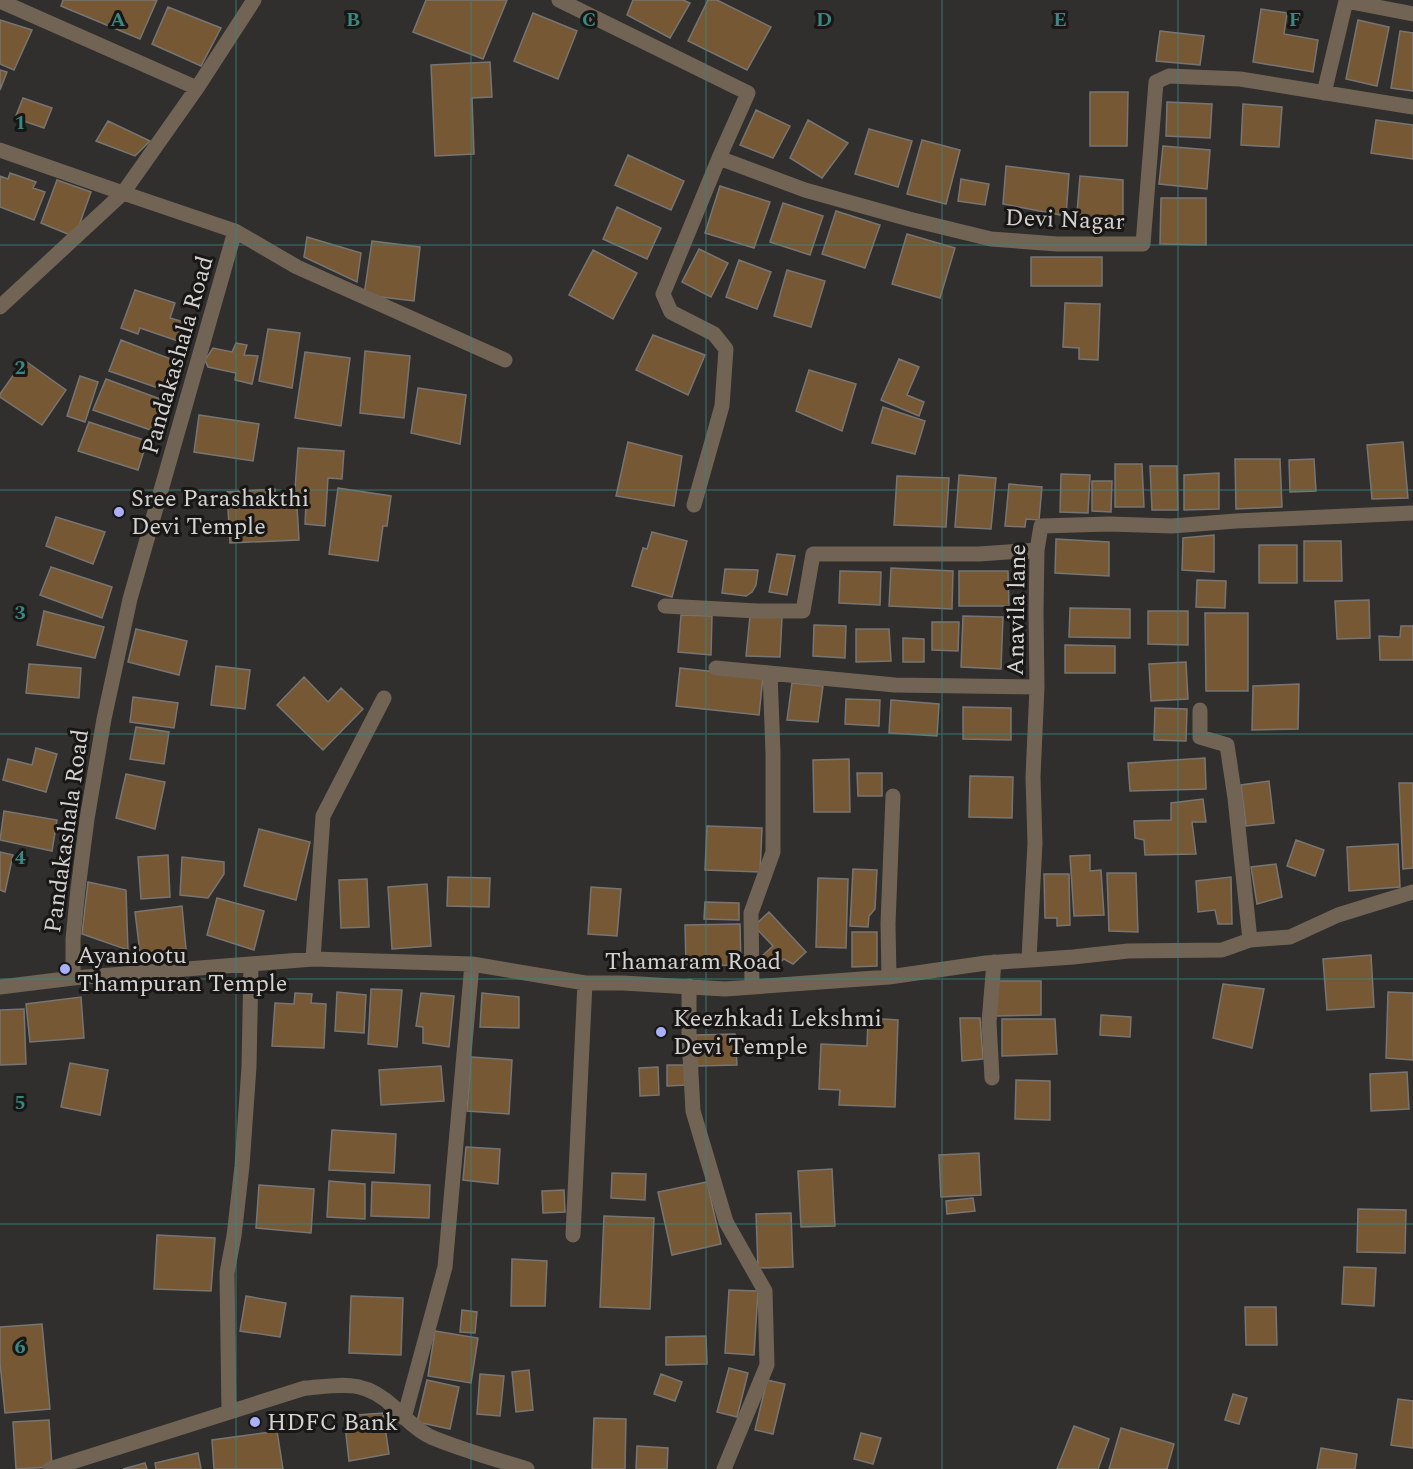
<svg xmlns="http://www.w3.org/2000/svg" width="1413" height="1469" font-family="Spectral,serif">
  <rect width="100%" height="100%" fill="#302f2d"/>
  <path fill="#775835" stroke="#777573" stroke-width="1.5" d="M63 0H157L140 39 61 6Z
    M426 0H507L483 59 413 32Z
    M633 0H683L690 3 670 38 627 15Z
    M708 0H717L771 27 747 70 688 41Z
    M168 7 221 28 201 66 152 44Z
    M1261 9 1287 13 1284 34 1318 40 1313 72 1253 62Z
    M533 13 577 31 558 79 514 61Z
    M0 20 32 30 14 70 0 64Z
    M1358 20 1389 27 1377 86 1346 79Z
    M1160 31 1204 36 1200 65 1156 61Z
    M1400 31 1413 33V91L1391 88Z
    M490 62 492 97 472 98 474 154 435 156 431 65Z
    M0 70 7 72 0 90Z
    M1090 92H1128L1127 146H1090Z
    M23 98 52 108 44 128 15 118Z
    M1167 102 1212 104 1210 138 1166 136Z
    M1243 104 1282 107 1279 147 1241 145Z
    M756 110 790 126 773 158 740 145Z
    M808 120 848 143 822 178 790 158Z
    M1376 120 1413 125V159L1371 153Z
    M108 121 150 141 135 156 96 141Z
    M869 129 912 141 898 187 855 174Z
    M922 140 960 150 946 204 907 194Z
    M1163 146 1210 150 1207 189 1159 184Z
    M628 155 684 181 671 210 615 185Z
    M1006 166 1069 174 1066 216 1003 204Z
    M10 173 36 182 33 188 45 192 34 220 0 207V176L8 179Z
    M1080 176 1123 180V225H1076Z
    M961 179 989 184 985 205 958 201Z
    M57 180 91 192 75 237 41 223Z
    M720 186 770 202 754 248 705 233Z
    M1161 198H1206V245L1160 244Z
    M783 203 823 216 810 255 770 242Z
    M617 207 661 228 647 259 603 239Z
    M836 211 880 225 865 268 822 254Z
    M907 234 955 248 940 298 892 284Z
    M307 237 361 253 357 282 304 257Z
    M372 241 420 247 414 301 364 295Z
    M699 249 728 263 711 297 682 282Z
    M593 250 637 273 613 319 569 295Z
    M1031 257H1102V286H1031Z
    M739 260 771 272 757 309 726 297Z
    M787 270 825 281 811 327 774 316Z
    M135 290 175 303 170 318 184 322 178 341 140 328 138 334 121 328Z
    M1065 303 1100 304 1098 360 1079 359V348L1063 347Z
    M268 329 300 333 292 388 259 381Z
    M653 335 705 355 688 395 636 370Z
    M121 340 173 360 164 390 109 371Z
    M236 343 247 345 244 355 258 356 252 384 235 380 236 373 208 367 205 360 213 348 232 352Z
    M365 351 410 356 404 418 360 413Z
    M305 352 350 358 341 426 295 418Z
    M899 359 919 367 907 395 924 402 919 416 881 400Z
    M24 360 66 390 42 425 0 397V394Z
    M809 370 856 384 842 431 796 411Z
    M80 376 98 382 85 422 67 416Z
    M106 379 171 403 162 434 93 410Z
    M418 388 466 395 460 444 411 433Z
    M883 407 925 421 915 454 872 443Z
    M199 415 259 424 253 461 194 452Z
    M89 422 147 441 138 470 78 451Z
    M628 442 682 456 674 506 616 496Z
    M1403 442 1408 498 1372 499 1367 445Z
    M298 448 344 451 342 479 328 478 325 526 305 524 306 504 294 503Z
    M1235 459H1280L1282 507 1236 509Z
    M1314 459 1316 491 1290 492 1289 460Z
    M1115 464H1142L1144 507H1115Z
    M1150 466H1177L1178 510H1152Z
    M1219 473V509L1184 510V475Z
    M1061 474 1090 475 1088 513 1060 512Z
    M959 475 996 478 991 529 955 527Z
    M897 476 949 478 946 527 894 525Z
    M1092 481H1112L1111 512 1092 511Z
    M1009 484 1042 487 1039 520 1026 519 1025 527 1005 526Z
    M338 488 391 496 387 526H383L378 561 329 554Z
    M275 489 276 507 297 506 299 540 230 543 227 492Z
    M56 517 105 532 93 564 46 546Z
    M652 532 687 541 672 597 632 586 643 548 647 549Z
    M1214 535V572L1182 570 1183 538Z
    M1056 539 1109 542V576L1055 573Z
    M1304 541H1341L1342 581H1304Z
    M1259 545H1297V583H1259Z
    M777 554 795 556 787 595 769 592Z
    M51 567 112 587 102 618 40 595Z
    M891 568 953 571 952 609 889 606Z
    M725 569 758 570 756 585 752 592 746 596 722 593Z
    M840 571 881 572 880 605 839 603Z
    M959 571H1008L1009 606H959Z
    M1197 580 1226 581 1225 608 1196 607Z
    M1369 600 1370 638 1337 639 1335 601Z
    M1070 608 1130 609V638L1069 637Z
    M44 611 104 627 95 658 37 645Z
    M1148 611H1188V645L1148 644Z
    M1205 613H1248V691H1206Z
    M681 615 712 616 711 655 678 652Z
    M750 616 782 617 780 657 746 656Z
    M963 616 1003 617 1001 669 961 667Z
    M932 622H959L958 651 932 650Z
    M814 625 846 626 845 658 813 656Z
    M1401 626H1413V660H1380L1379 636 1400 637Z
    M136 629 187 641 179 675 128 662Z
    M856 629H889L891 661 856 662Z
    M903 638 924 639V662H903Z
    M1065 645 1115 646V673H1065Z
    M1186 662 1188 699 1151 701 1149 664Z
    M29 664 81 668 79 698 26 693Z
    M216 666 250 670 245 709 211 705Z
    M680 668 763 677 759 715 676 706Z
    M304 677 328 702 341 688 363 709 323 750 277 705Z
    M792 683 823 686 818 722 787 720Z
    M1299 684 1298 729 1252 730 1253 686Z
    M133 697 178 703 174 728 130 722Z
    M846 699 880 700 879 726 845 724Z
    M891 700 939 704 937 736 889 733Z
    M963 707 1011 708V740L963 739Z
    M1155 708 1187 709 1186 741 1154 740Z
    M136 727 169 732 164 764 130 759Z
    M36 748 57 754 46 792 3 780 8 759 32 765Z
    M1205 758 1206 789 1130 791 1128 763Z
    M849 759 850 812H814L813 760Z
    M857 773H882V796H858Z
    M126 774 165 782 155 829 116 818Z
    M970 776 1013 777 1012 818 969 817Z
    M1269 781 1274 823 1246 826 1241 785Z
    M1399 783H1413V868L1403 869Z
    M1203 799 1206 822H1192L1196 854 1145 855 1144 840 1135 838 1134 821 1171 820V803Z
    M4 811 57 820 52 851 0 840Z
    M707 826 762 828 760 872 705 870Z
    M259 829 310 842 296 900 244 886Z
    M1296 840 1324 850 1315 876 1287 866Z
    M1398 844 1400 887 1349 891 1347 847Z
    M0 852 13 855 5 892 0 890Z
    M168 855 170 897 141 899 138 857Z
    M1090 855V871L1101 870 1104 915 1074 916 1070 856Z
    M182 857 224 862V874L208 898 180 895Z
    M1276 864 1282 897 1257 904 1251 867Z
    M853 869 877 870 875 909 869 916 868 927 850 926Z
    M1107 873H1136L1138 932 1109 931Z
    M1044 874H1069L1070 925 1057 926V918H1045Z
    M448 877 490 878 489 907 447 906Z
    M1231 877 1232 924H1218L1215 910 1198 912 1196 881Z
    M818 878 848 879 846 948 816 947Z
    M367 879 369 927 341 928 339 880Z
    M88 882 126 890 128 950 82 934Z
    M427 884 431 946 392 949 388 887Z
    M591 887 621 889 617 936 588 934Z
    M217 898 264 911 254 950 207 935Z
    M705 902 739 903V920L704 919Z
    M182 906 186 949 140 953 135 912Z
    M769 912 806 952 793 964 784 959 772 969 761 957 773 946 754 926Z
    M740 924 741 965 686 966 685 925Z
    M852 932H877V966L852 967Z
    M1371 955 1374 1007 1327 1010 1323 959Z
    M995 981H1041V1015L995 1016Z
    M1223 984 1264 989 1252 1048 1213 1038Z
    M371 989 402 990 397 1047 368 1044Z
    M337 992 366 995 364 1033 335 1031Z
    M1388 992 1413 993V1060L1386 1058Z
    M295 993 312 994 311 1003 326 1004 324 1048 272 1046 275 1003 294 1004Z
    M421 993 454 996 449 1047 423 1043V1027L416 1026Z
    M482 993 519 997V1028L480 1027Z
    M81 997 84 1038 30 1042 26 1004Z
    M24 1009 26 1064 0 1065V1010Z
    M1101 1015 1131 1017 1130 1037 1100 1035Z
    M868 1018 898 1020 895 1107 839 1105 840 1090 819 1089 821 1044 867 1046Z
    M960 1018H980L983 1059 962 1061Z
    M1002 1019H1055L1057 1054 1002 1056Z
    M735 1034 737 1065 697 1066 696 1035Z
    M471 1057 512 1060 509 1114 467 1111Z
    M70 1063 108 1070 100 1115 61 1107Z
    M667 1065H686L687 1085 667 1086Z
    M441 1066 444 1101 381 1105 379 1070Z
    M658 1067 659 1095 640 1096 639 1068Z
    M1407 1072 1409 1109 1371 1111 1370 1074Z
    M1016 1080 1050 1081V1120L1015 1119Z
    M332 1130 396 1134 394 1173 329 1170Z
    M466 1147 500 1149 498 1184 463 1180Z
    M979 1153 981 1195 941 1197 939 1155Z
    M832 1169 835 1226 801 1227 798 1171Z
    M612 1173 646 1174 645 1200 611 1198Z
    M329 1181 365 1184V1219L327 1217Z
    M372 1182 430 1185 429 1218 371 1216Z
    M707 1182 721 1244 672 1255 658 1192Z
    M259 1185 314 1189 311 1233 256 1228Z
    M564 1190 565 1212 543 1213 542 1191Z
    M973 1198 975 1211 947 1214 946 1201Z
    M1358 1209 1406 1210 1405 1253 1357 1252Z
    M791 1213 793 1267 758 1268 756 1214Z
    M604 1216 654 1218 650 1309 600 1307Z
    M157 1235 215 1238 211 1291 154 1289Z
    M512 1259 547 1261 545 1306H511Z
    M1344 1267 1376 1268 1374 1306 1342 1304Z
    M729 1290 758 1291 754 1355 725 1353Z
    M246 1296 286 1303 280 1337 240 1331Z
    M351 1296 403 1298 401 1355 349 1353Z
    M1245 1307H1276L1277 1345H1246Z
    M462 1310 477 1312 475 1333 460 1332Z
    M42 1324 50 1409 5 1413 0 1363V1327Z
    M435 1331 478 1338 471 1383 428 1376Z
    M706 1336 707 1364 666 1365V1337Z
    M729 1368 748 1373 737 1417 717 1412Z
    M529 1370 533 1410 516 1412 512 1372Z
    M480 1374 504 1376 500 1416 477 1414Z
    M661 1374 682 1382 675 1401 654 1394Z
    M427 1380 459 1387 450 1429 417 1422Z
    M767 1380 785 1384 773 1434 755 1430Z
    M1233 1394 1247 1398 1239 1424 1225 1420Z
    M1398 1399 1413 1401V1448L1391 1445Z
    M383 1413 389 1454 349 1461 344 1416Z
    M594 1418 626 1419 625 1469H592Z
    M49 1420 52 1467 16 1469 13 1422Z
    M1074 1426 1109 1439 1098 1469H1057Z
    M1121 1428 1174 1444 1167 1469H1109Z
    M277 1431 283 1469H214L212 1440Z
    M861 1433 881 1438 873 1464 854 1459Z
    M637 1446 668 1448 667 1469H636Z
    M1321 1448 1357 1454 1355 1469H1317Z
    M198 1453 201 1469H156L155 1463Z
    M145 1463 147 1469H123Z"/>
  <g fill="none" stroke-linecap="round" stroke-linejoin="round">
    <path stroke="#726455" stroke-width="15" d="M559 0 748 93 719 158 663 294 671 312 714 334 726 349 722 406 694 505
      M0 1 197 88
      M1324 93 1346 1 1413 14
      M0 150 123 193 0 307
      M719 158 805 190 909 219 991 239 1057 244H1143L1156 82 1169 76 1240 79 1413 107
      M235 231 297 267 505 360
      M665 606 757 611H803L813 554H979L1037 550
      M716 668 895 685 1037 687
      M1200 710V737L1227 745 1235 798 1250 940
      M313 959 323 816 384 698
      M1029 959 1035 843 1033 777 1037 687 1036 613 1037 550 1041 526 1109 524 1172 526 1236 521 1413 513
      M889 977 888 924 893 796
      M73 978V939L78 889 87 819 104 719 130 599 235 231 123 193 197 88 254 0
      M689 986V1037L693 1111 726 1222 765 1291 767 1365 724 1469
      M0 987 73 978 313 959 472 964 585 983H623L725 989 889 977 986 963 1073 957 1128 951 1222 950 1250 940 1290 937 1338 915 1413 892
      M752 987 751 913 773 852V753L770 673
      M992 1078 989 1022 994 962
      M573 1235 585 983
      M229 1412 227 1273 234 1236 242 1166 249 1067 251 964
      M404 1418 445 1267 472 964
      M50 1469 305 1388C344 1385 365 1379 395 1408 405 1418 418 1431 431 1437 462 1450 495 1459 527 1469"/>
  </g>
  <path fill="none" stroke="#378982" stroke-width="1.5" stroke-opacity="0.55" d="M236 0V1469M471 0V1469M706 0V1469M942 0V1469M1178 0V1469M0 245H1413M0 490H1413M0 734H1413M0 979H1413M0 1224H1413"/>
  <g fill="#a9b0fc" stroke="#181716" stroke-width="2">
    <circle cx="119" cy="512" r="6"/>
    <circle cx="65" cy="969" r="6"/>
    <circle cx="661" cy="1032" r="6"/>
    <circle cx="255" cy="1422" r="6"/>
  </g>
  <g text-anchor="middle" stroke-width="6" stroke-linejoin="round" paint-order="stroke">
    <g font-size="24" fill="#d5d3d2" stroke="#181716">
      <text transform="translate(1065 219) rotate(2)" y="8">Devi Nagar</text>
      <text transform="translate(177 355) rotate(-74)" y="8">Pandakashala Road</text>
      <text transform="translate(1016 610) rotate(-89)" y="8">Anavila lane</text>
      <text transform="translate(66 831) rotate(-82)" y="8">Pandakashala Road</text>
      <text x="693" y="969">Thamaram Road</text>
    </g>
    <g font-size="24" fill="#d5d3d2" stroke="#181716" text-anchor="start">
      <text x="131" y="506">Sree Parashakthi<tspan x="131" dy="28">Devi Temple</tspan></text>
      <text x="77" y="963">Ayaniootu<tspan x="77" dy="28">Thampuran Temple</tspan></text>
      <text x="673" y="1026">Keezhkadi Lekshmi<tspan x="673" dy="28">Devi Temple</tspan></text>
      <text x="267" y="1430">HDFC Bank</text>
    </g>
  </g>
  <g font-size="20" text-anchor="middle" font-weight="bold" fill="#378982" stroke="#181716" stroke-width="6" stroke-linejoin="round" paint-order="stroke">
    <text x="118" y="26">A</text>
    <text x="353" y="26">B</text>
    <text x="589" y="26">C</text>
    <text x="824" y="26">D</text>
    <text x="1060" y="26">E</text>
    <text x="1295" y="26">F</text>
    <text x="20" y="129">1</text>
    <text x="20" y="374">2</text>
    <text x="20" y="619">3</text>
    <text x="20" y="864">4</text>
    <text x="20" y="1109">5</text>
    <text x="20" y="1353">6</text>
  </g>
</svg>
